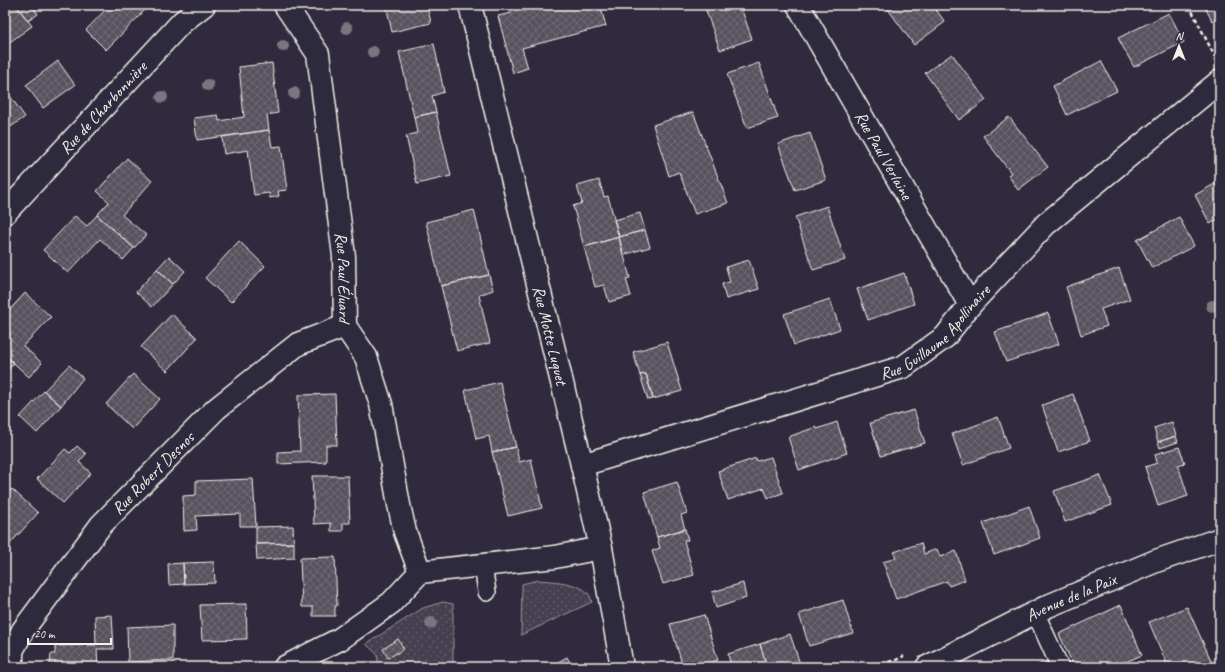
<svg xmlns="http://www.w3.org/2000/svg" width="1225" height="672" font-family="Caveat,sans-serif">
  <defs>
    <pattern id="grass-dots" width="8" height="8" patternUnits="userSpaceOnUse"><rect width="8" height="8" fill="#454050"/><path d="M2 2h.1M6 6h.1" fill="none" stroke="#605c69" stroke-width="1.8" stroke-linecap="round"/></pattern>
    <pattern id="building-cross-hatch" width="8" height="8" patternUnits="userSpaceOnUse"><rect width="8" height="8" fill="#56525f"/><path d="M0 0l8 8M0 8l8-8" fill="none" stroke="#6f6b76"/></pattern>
  </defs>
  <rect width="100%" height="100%" fill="#2f2a3d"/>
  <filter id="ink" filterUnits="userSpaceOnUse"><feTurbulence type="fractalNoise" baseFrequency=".025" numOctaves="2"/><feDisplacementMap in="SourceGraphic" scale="8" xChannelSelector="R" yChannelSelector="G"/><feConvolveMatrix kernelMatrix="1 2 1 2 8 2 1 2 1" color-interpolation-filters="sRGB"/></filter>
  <g filter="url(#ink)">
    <path fill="url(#grass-dots)" stroke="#9c989c" d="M538 580C552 581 578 582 588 593 590 595 591 599 592 602L521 635 522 584Z
      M443 602 453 604V667H379L377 654 366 644 423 608Z"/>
    <path fill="url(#building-cross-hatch)" stroke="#f4f1e8" d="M5 5H16L32 26 7 44 5 42Z
      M16 5H32L38 14 28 21Z
      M110 5H142L146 9 106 50 86 30Z
      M386 5H427L431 23 392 32Z
      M537 5H600L606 26 522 48 528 68 513 73 498 16 530 9V7Z
      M704 5H740L752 39 720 50Z
      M885 5H927L930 9 934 7 945 22 914 45Z
      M1204 5H1220V17L1212 21Z
      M1169 13 1184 42 1134 67 1118 38Z
      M434 44 444 92 432 96 436 112 414 117 399 52Z
      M952 54 986 100 959 120 925 73Z
      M58 61 75 85 43 108 26 85Z
      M1101 61 1117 91 1067 115 1053 86Z
      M272 63 278 113 267 115 269 130 197 140 194 118 218 115 219 121 244 117 239 67Z
      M759 63 778 118 747 128 727 74Z
      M5 89 25 117 5 131Z
      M436 112 451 176 417 184 406 136 417 133 414 117Z
      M693 112 728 203 695 214 679 172 669 176 653 125Z
      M1009 117 1048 167 1018 190 1008 175 1011 173 983 136Z
      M269 130 272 147 281 146 287 190 278 191 279 196 270 198 269 193 254 195 248 150 224 154 222 137Z
      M810 133 826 180 795 190 778 144Z
      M127 158 152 181 122 215 146 235 134 248 97 215 109 202 97 191Z
      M599 180 604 197 608 196 619 237 584 247 573 206 582 203 577 186Z
      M1220 181V218L1210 224 1195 195Z
      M827 206 845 260 813 270 795 217Z
      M474 210 489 275 441 286 426 222Z
      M640 213 645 230 619 237 614 220Z
      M97 215 134 248 123 260 100 239 68 273 43 250 75 216 87 226Z
      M1179 217 1194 246 1152 268 1137 240Z
      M645 230 650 247 623 255 619 237Z
      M619 237 630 278 626 279 631 296 609 302 604 285 595 287 584 247Z
      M239 241 265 266 231 302 205 278Z
      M169 256 185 271 173 284 157 269Z
      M749 260 759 289 726 299 722 284 730 282 726 267Z
      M1119 268 1130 299 1101 309 1107 326 1081 335 1066 287Z
      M157 269 173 284 152 307 136 292Z
      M904 273 914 304 868 320 857 289Z
      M489 275 493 290 479 295 490 343 457 351 441 286Z
      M25 293 51 317 23 346 42 363 29 377 5 355V340L11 334 5 329V315Z
      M830 299 840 329 794 345 784 314Z
      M1048 313 1059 344 1006 362 995 332Z
      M172 314 197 338 167 371 141 347Z
      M667 342 682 391 653 399 646 374 640 375 633 352Z
      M5 355 14 363 5 373Z
      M69 365 83 378 61 406 44 391Z
      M133 374 160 399 132 429 106 404Z
      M646 374 653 399 648 400 640 375Z
      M500 382 516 447 492 452 489 436 476 439 465 390Z
      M44 391 61 406 37 433 20 417Z
      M335 394 337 445H326V462L278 464V452L300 451 298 395Z
      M1073 394 1090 441 1058 452 1042 405Z
      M914 410 925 443 881 456 870 423Z
      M998 417 1009 448 963 465 952 434Z
      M837 422 847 453 799 470 788 437 816 427 817 429Z
      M1172 422 1176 436 1158 442 1154 428Z
      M1176 436 1178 442 1160 448 1158 442Z
      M77 446 86 454 79 462 91 473 63 503 37 479 65 449 70 453Z
      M516 447 519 462 531 459 542 508 508 516 492 452Z
      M1179 447 1185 463 1178 465 1188 496 1158 506 1145 467 1157 463 1155 454Z
      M771 457 783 493 768 498 764 488 728 500 718 471 756 458 757 461Z
      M1100 475 1112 505 1065 522 1054 491Z
      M312 476H348L350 523H343V531H331V523L314 524Z
      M253 479 256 526H240V514L196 516 197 530 184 531 183 496 196 495V481Z
      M677 482 687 513 681 515 685 529 657 537 644 492Z
      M12 489 38 513 8 546 5 543V496Z
      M1029 506 1040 538 994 555 983 523Z
      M293 526 294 543 256 544V527Z
      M685 529 688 540 684 541 694 575 663 584 652 551 660 548 657 537Z
      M294 543V558L257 560 256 544Z
      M921 543 924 554 937 549 940 557 956 551 965 580 949 586 947 581 896 599 883 562 896 558 894 552Z
      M335 557 337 606H335V616H313V607H302L300 558Z
      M214 562 215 583 184 584 183 563Z
      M183 563 184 584 169 585 168 564Z
      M743 583 746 598 716 608 712 592Z
      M843 600 853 633 809 646 799 614Z
      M246 604 247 639 202 640 200 605Z
      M1121 605 1142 655 1114 667H1074L1059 634Z
      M1187 607 1214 667H1168L1149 622Z
      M112 615 114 649H97L98 667H56V664H50L51 654H55V646L96 645 95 616Z
      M704 615 718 660 695 667H683L670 624Z
      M173 625V660L128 662 127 627Z
      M790 634 801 667H767L760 644Z
      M398 639 404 649 388 658 383 649Z
      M760 644 767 667H731L728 654Z
      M567 657 572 667H549Z
      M1047 661 1050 667H1033Z"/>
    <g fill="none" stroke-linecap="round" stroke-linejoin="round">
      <g stroke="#f4f1e8" stroke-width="20">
        <path id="lane" d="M483 565 487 592
          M1034 613 1041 625 1060 667"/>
      </g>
      <g stroke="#f4f1e8" stroke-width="25">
        <g id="street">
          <path id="s1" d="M285 5 318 54 344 256 345 326 366 357 381 404 399 505 405 532 420 572"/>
          <path id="s2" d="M470 5 582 465 601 548 622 667"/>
          <path id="s3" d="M798 5 970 305"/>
          <path id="s4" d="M582 465 903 367 945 337 970 305 1046 224 1220 81"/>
          <path d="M420 572 555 557 601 548"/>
          <path id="s5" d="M12 667V651L23 630 101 525 216 409 298 344 345 326"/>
          <path d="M285 667 340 639 391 603 420 572"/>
        </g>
      </g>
      <g stroke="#f4f1e8" stroke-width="25">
        <g id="secondary">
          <path id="s6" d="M5 213 182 22 204 5"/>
          <path id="s7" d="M927 667 1048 606 1156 561 1220 539"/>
        </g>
      </g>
      <path stroke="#f4f1e8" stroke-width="2.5" stroke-dasharray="4 3" stroke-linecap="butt" d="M1189 5 1215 57
        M868 667 896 660 904 656"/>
      <use href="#lane" stroke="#2f2a3d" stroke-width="17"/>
      <use href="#street" stroke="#2f2a3d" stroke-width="22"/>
      <use href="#secondary" stroke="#2f2a3d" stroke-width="22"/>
    </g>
    <g fill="#7a757e">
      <circle cx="347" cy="28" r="6"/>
      <circle cx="283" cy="46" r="6"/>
      <circle cx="373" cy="52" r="6"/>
      <circle cx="208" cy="85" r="6"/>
      <circle cx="294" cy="93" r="6"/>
      <circle cx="162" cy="97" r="6"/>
      <circle cx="1212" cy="306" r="6"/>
      <circle cx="431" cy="623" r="6"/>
    </g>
  </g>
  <g text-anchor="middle" stroke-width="3.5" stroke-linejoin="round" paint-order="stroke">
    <g font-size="17" fill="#f4f1e8" stroke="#2f2a3d">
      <text dy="6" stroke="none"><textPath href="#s6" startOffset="144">Rue de Charbonnière</textPath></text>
      <text dy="6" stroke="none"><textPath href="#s3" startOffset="173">Rue Paul Verlaine</textPath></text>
      <text dy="6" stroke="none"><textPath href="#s1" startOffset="284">Rue Paul Éluard</textPath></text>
      <text dy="6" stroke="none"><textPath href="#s4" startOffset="382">Rue Guillaume Apollinaire</textPath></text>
      <text dy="6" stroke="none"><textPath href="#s2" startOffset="340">Rue Motte Luquet</textPath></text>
      <text dy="6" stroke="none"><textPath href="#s5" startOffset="244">Rue Robert Desnos</textPath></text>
      <text dy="6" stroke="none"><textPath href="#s7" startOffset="160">Avenue de la Paix</textPath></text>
    </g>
  </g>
  <rect width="1225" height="672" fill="none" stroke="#2f2a3d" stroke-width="20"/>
  <rect x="10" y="10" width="1205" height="652" fill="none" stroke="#f4f1e8" stroke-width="1.5" filter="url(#ink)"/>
  <g transform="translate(1179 46)" stroke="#2f2a3d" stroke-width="3" paint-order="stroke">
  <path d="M0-3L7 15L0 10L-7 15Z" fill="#f4f1e8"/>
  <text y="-6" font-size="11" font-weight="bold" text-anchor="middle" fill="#f4f1e8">N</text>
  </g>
  <path d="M28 638v6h83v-6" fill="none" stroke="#f4f1e8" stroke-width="2"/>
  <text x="34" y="638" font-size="12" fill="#f4f1e8" stroke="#2f2a3d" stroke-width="3" paint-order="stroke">20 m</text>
</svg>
